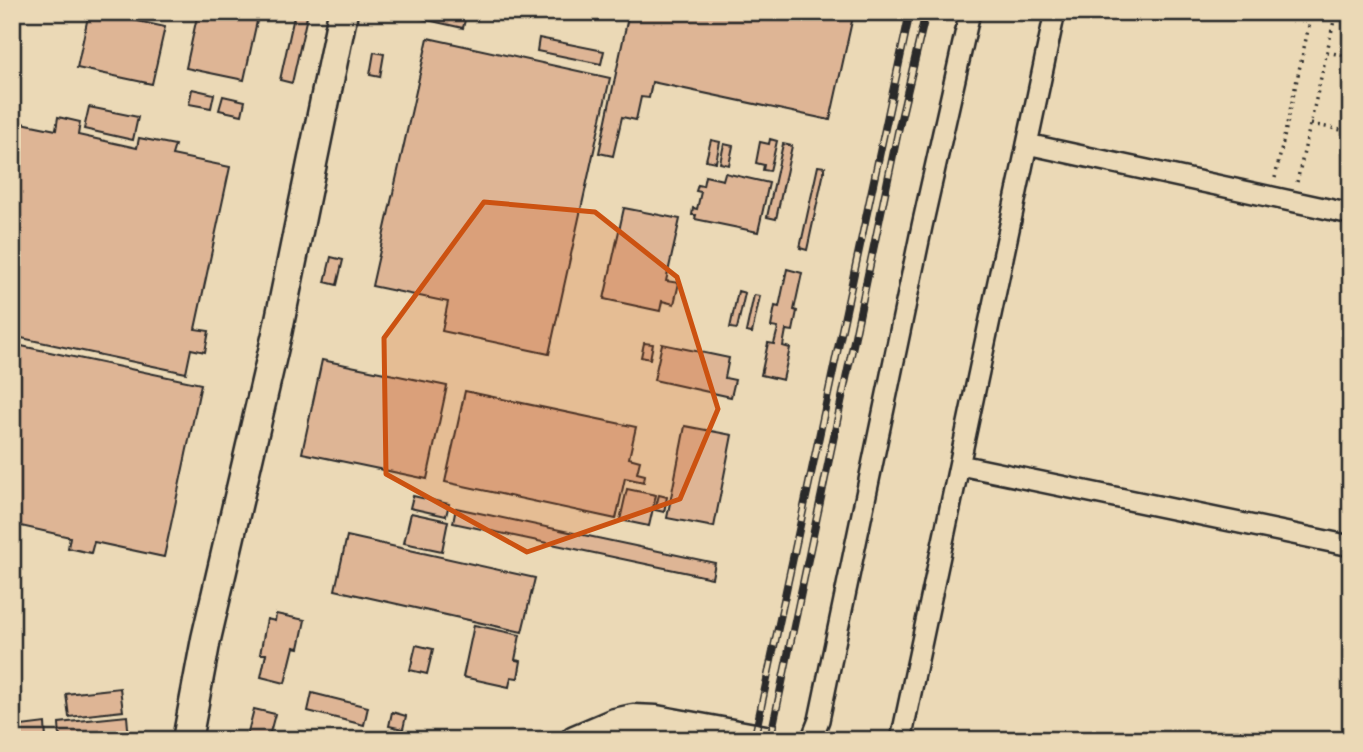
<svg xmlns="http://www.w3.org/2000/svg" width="1363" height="752" font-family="Pangolin,sans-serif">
  <rect width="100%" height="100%" fill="#ebd9b6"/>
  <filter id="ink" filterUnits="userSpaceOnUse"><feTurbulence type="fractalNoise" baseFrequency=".0143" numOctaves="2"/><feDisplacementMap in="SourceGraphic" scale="14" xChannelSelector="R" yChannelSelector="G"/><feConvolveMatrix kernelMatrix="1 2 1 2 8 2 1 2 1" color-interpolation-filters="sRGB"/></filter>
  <g filter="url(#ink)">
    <path fill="#deb595" stroke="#2b2b2b" stroke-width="2" d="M89 12H97L165 27 152 84 77 68Z
      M198 12H259L244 80 186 68Z
      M295 12H308L292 83 280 80Z
      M392 12H467L463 28Z
      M629 12H854L830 120 652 82 649 98 641 97 636 120 622 117 613 156 599 153Z
      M428 38 610 78 549 354 442 331 448 302 372 286Z
      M539 38 604 51 601 64 537 51Z
      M374 52 384 54 380 77 370 75Z
      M192 89 214 94 211 108 189 104Z
      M223 96 245 101 242 115 219 110Z
      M89 107 138 117 133 140 84 129Z
      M58 117 80 122 78 135 137 148 139 138 175 145 172 155 230 167 195 329 209 331 205 352 191 349 186 373 12 336V121L56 130Z
      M770 139 777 141 770 171 763 170 764 165 756 163 760 142 769 144Z
      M711 140 720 142 716 162 706 160Z
      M724 144 733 146 729 165 720 163Z
      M783 144 792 146 776 219 767 217Z
      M818 166 825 167 807 250 800 248Z
      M725 173 769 183 758 232 695 219 696 215H692L693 208 697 209 701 192 696 191 698 185 703 186 705 176 723 180Z
      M624 208 680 219 666 281 679 283 674 304 662 301 660 311 604 299Z
      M331 257 343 260 337 285 325 282Z
      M787 269 802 273 794 310 797 311 793 331 786 330 783 346 790 348 783 380 761 375 768 343 774 344 778 328 771 327 775 306 779 307Z
      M738 291 745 293 737 329 730 328Z
      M754 295 760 296 752 333 746 332Z
      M644 343 653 344 650 359 641 357Z
      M12 344 201 384 164 557 94 542 91 553 68 548 70 537 12 524Z
      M662 344 729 358 725 378 735 380 731 397 654 380Z
      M322 360 447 386 427 479 302 453Z
      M465 391 636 427 629 458 640 461 637 473 645 475 644 482 625 478 616 519 445 482Z
      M685 426 732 435 714 527 667 518Z
      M627 489 656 495 649 526 620 520Z
      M659 495 667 497 664 512 655 510Z
      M413 496 449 504 446 516 410 508Z
      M456 508 715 563 712 578 453 523Z
      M411 513 448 521 442 551 404 543Z
      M347 536 535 578 522 632 335 590Z
      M276 614 305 620 299 648 294 647 285 683 261 677 266 654H260L267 619 275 621Z
      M474 625 520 635 515 660 521 661 518 678 511 677 509 687 463 677Z
      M416 645 433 649 427 674 410 670Z
      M120 688 123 711 69 717 66 694Z
      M312 693 368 707 364 725 308 711Z
      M254 709 275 714 268 740H246Z
      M392 712 406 716 403 729 389 726Z
      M127 716 129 740H60L59 723Z
      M45 723 46 740H15L13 727Z"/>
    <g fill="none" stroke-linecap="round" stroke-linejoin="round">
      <g stroke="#2b2b2b" stroke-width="24">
        <path id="street" d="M1027 144 1351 214
          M960 465 1351 546
          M811 740 819 720 922 226 970 12
          M901 740 1055 12"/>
      </g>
      <g stroke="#2b2b2b" stroke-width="33">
        <path id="secondary" d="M187 740 206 639 277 334 343 12
          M575 740 615 723 633 719 656 720 765 740"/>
      </g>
      <path stroke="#2b2b2b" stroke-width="3.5" stroke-dasharray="2 5" stroke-linecap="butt" d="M1327 52 1351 57
        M1311 124 1351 132
        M1275 178 1312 12
        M1297 182 1336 12
        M1343 740 1351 701"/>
      <use href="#street" stroke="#ebd9b6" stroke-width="19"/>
      <use href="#secondary" stroke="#ebd9b6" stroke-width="28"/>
      <g stroke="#2b2b2b" stroke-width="8">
        <path id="rail" d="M754 740 910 12
          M770 740 899 127 926 12"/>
      </g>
      <use href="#rail" stroke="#ebd9b6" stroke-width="5" stroke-dasharray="16" stroke-linecap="butt"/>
    </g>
  </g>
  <path fill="#cc5211" fill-opacity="0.2" stroke="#cc5211" stroke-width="5" stroke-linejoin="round" d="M484 202 595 212 677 277 718 409 680 499 527 552 386 474 384 338Z"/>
  <rect width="1363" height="752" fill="none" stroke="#ebd9b6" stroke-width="42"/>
  <rect x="21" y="21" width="1321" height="710" fill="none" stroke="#2b2b2b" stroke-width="2.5" filter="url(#ink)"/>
</svg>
